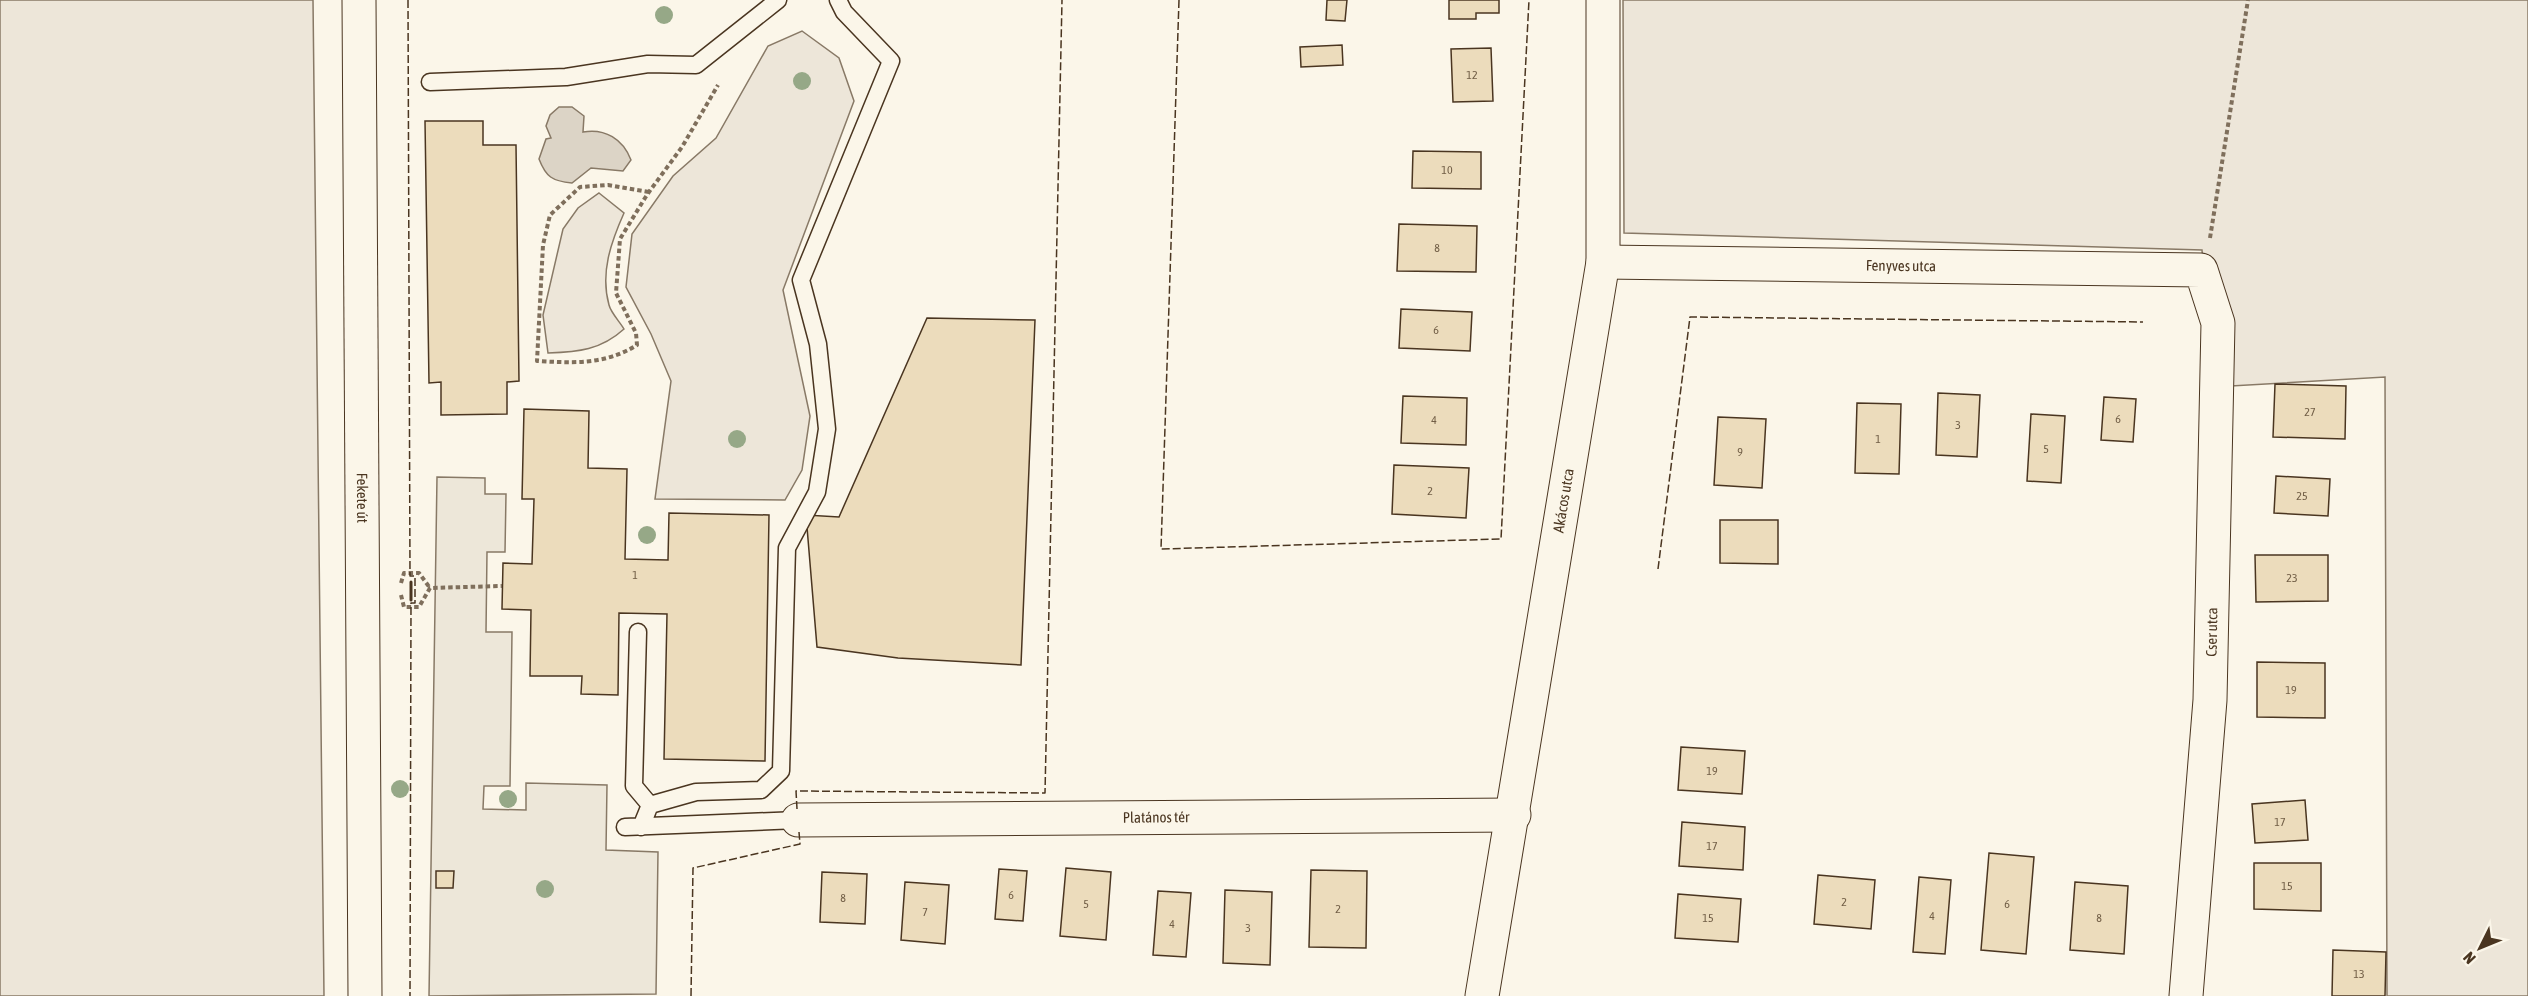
<svg xmlns="http://www.w3.org/2000/svg" width="2528" height="996" font-family="'Asap Condensed',sans-serif">
  <rect width="100%" height="100%" fill="#fbf6e9"/>
  <path fill="#ede6d9" stroke="#887966" stroke-width="1.5" d="M0 0H313L324 996H0Z
    M1623 0H2528V996H2387L2385 377 2213 387 2202 250 1624 233Z
    M802 31 839 58 854 101 783 290 810 416 802 470 785 500 655 499 671 381 651 334 626 287 632 234 673 176 716 138 768 46Z
    M599 193 624 213C611 242 600 273 609 305 611 313 620 322 624 329 601 350 578 352 548 353L543 315 563 229 578 208Z"/>
  <path fill="#ede7d9" stroke="#887966" stroke-width="1.5" d="M437 477 485 478V494H506L505 552H487L486 632H512L510 786H484L483 809 526 810V783L607 785 606 850 658 852 656 994 429 996Z"/>
  <path fill="#dcd4c6" stroke="#887966" stroke-width="1.5" d="M559 107H572L584 116 583 132C605 128 623 139 631 160L623 171 591 168 572 183C552 181 546 177 539 159L546 139 551 138 546 126 550 115Z"/>
  <path fill="#ecdcbc" stroke="#4a3520" stroke-width="1.5" d="M1327 0H1347L1345 21 1326 20Z
    M1449 0H1499V13H1476V19H1449Z
    M1342 45 1343 65 1301 67 1300 47Z
    M1491 48 1493 101 1453 102 1451 49Z
    M425 121H483V145H516L519 381 507 382V414L441 415V382L429 383Z
    M1413 151 1481 152V189L1412 188Z
    M1399 224 1477 226 1476 272 1397 271Z
    M1401 309 1472 312 1470 351 1399 348Z
    M927 318 1035 320 1021 665 898 658 817 647 806 515 839 517Z
    M2275 384 2346 386 2345 439 2273 437Z
    M1938 393 1980 395 1977 457 1936 455Z
    M1403 396 1467 398 1466 445 1401 443Z
    M2104 397 2136 399 2133 442 2101 440Z
    M1857 403 1901 404 1899 474 1855 473Z
    M524 409 589 411 588 468 627 469 625 559 668 560 669 513 769 515 765 761 664 759 667 614 619 613 618 695 581 694 582 676H530L531 610 502 609 503 563 532 564 534 499H522Z
    M2031 414 2065 416 2061 483 2027 481Z
    M1718 417 1766 419 1762 488 1714 485Z
    M1394 465 1469 468 1466 518 1392 514Z
    M2276 476 2330 479 2328 516 2274 513Z
    M1720 520H1778V564L1720 563Z
    M2255 555H2328V601L2256 602Z
    M2257 662 2325 663V718L2257 717Z
    M1681 747 1745 751 1742 794 1678 790Z
    M2305 800 2308 840 2255 843 2252 804Z
    M1682 822 1745 827 1743 870 1679 866Z
    M1989 853 2034 857 2026 954 1981 950Z
    M2254 863H2321V911L2254 909Z
    M1066 868 1111 872 1106 940 1060 936Z
    M999 869 1027 871 1023 921 995 919Z
    M1311 870 1367 871 1366 948 1309 947Z
    M436 871H454L453 888H436Z
    M822 872 867 874 865 924 820 922Z
    M1818 875 1875 880 1871 929 1814 924Z
    M1919 877 1951 880 1945 954 1913 952Z
    M905 882 949 885 945 944 901 940Z
    M2075 882 2128 886 2124 954 2070 950Z
    M1225 890 1272 892 1270 965 1223 963Z
    M1158 891 1191 893 1186 957 1153 955Z
    M1678 894 1741 899 1738 942 1675 938Z
    M2333 950 2386 952 2385 996H2332Z"/>
  <g fill="none" stroke-linecap="round" stroke-linejoin="round">
    <g stroke="#4a3520" stroke-width="19">
      <path id="lane" d="M430 82 566 77 648 64 696 65 778 0
        M638 632 634 786 650 805
        M625 827 798 820
        M641 827 650 805 696 792 761 790 781 771 787 548 817 492 827 429 818 344 801 280 891 61 844 12 838 0"/>
    </g>
    <g stroke="#4a3520" stroke-width="35">
      <g id="street">
        <path id="s1" d="M359 0 365 996"/>
        <path id="s2" d="M1603 262 2201 270 2218 323 2210 700 2186 996"/>
        <path id="s3" d="M798 820 1514 815"/>
        <path id="s4" d="M1482 996 1603 262V0"/>
      </g>
    </g>
    <path stroke="#7f6f5c" stroke-width="4" stroke-dasharray="4.5 3" stroke-linecap="butt" d="M649 192 608 185 580 187 550 215 543 245 537 361C573 363 605 365 637 345L636 333 616 293 620 239 645 198 649 192 682 147 718 85
      M2210 238 2248 0
      M401 583 404 573H419L430 588
      M401 595 404 607H419L430 588 502 586"/>
    <use href="#lane" stroke="#fbf6e9" stroke-width="16"/>
    <use href="#street" stroke="#fbf6e9" stroke-width="33"/>
    <path stroke="#4a3520" stroke-width="1.5" stroke-dasharray="8 3" stroke-linecap="butt" d="M408 0 410 576H415V603H411L410 996
      M1179 0 1161 549 1501 539 1529 0
      M1658 569 1690 317 2143 322
      M797 809 796 791 1045 793 1062 0
      M691 996 693 868 800 844 799 832"/>
    <path stroke="#4a3520" stroke-width="3" d="M411 600V582"/>
  </g>
  <g fill="#96a887">
    <circle cx="664" cy="15" r="9"/>
    <circle cx="802" cy="81" r="9"/>
    <circle cx="737" cy="439" r="9"/>
    <circle cx="647" cy="535" r="9"/>
    <circle cx="400" cy="789" r="9"/>
    <circle cx="508" cy="799" r="9"/>
    <circle cx="545" cy="889" r="9"/>
  </g>
  <g text-anchor="middle" stroke-width="4.5" stroke-linejoin="round" paint-order="stroke">
    <g font-size="12" fill="#725f47">
      <text x="1472" y="79">12</text>
      <text x="1447" y="174">10</text>
      <text x="1437" y="252">8</text>
      <text x="1436" y="334">6</text>
      <text x="2310" y="416">27</text>
      <text x="2118" y="423">6</text>
      <text x="1434" y="424">4</text>
      <text x="1958" y="429">3</text>
      <text x="1878" y="443">1</text>
      <text x="2046" y="453">5</text>
      <text x="1740" y="456">9</text>
      <text x="1430" y="495">2</text>
      <text x="2302" y="500">25</text>
      <text x="635" y="579">1</text>
      <text x="2292" y="582">23</text>
      <text x="2291" y="694">19</text>
      <text x="1712" y="775">19</text>
      <text x="2280" y="826">17</text>
      <text x="1712" y="850">17</text>
      <text x="2287" y="890">15</text>
      <text x="1011" y="899">6</text>
      <text x="843" y="902">8</text>
      <text x="1844" y="906">2</text>
      <text x="1086" y="908">5</text>
      <text x="2007" y="908">6</text>
      <text x="1338" y="913">2</text>
      <text x="925" y="916">7</text>
      <text x="1932" y="920">4</text>
      <text x="1708" y="922">15</text>
      <text x="2099" y="922">8</text>
      <text x="1172" y="928">4</text>
      <text x="1248" y="932">3</text>
      <text x="2359" y="978">13</text>
    </g>
    <g font-size="15" fill="#4a3520" stroke="#fbf6e9">
      <text dy="5" stroke="none"><textPath href="#s2" startOffset="298">Fenyves utca</textPath></text>
      <text dy="5" stroke="none"><textPath href="#s1" startOffset="498">Fekete út</textPath></text>
      <text dy="5" stroke="none"><textPath href="#s4" startOffset="502">Akácos utca</textPath></text>
      <text transform="translate(2212 632) rotate(-89)" y="5">Cser utca</text>
      <text dy="5" stroke="none"><textPath href="#s3" startOffset="358">Platános tér</textPath></text>
    </g>
  </g>
  <g transform="translate(2480 948) rotate(227)" stroke="#fbf6e9" stroke-width="4.5" paint-order="stroke">
  <path d="M0-4.5L10 22L0 15L-10 22Z" fill="#4a3520"/>
  <text y="-9" font-size="16" font-weight="bold" text-anchor="middle" fill="#4a3520">N</text>
  </g>
</svg>
